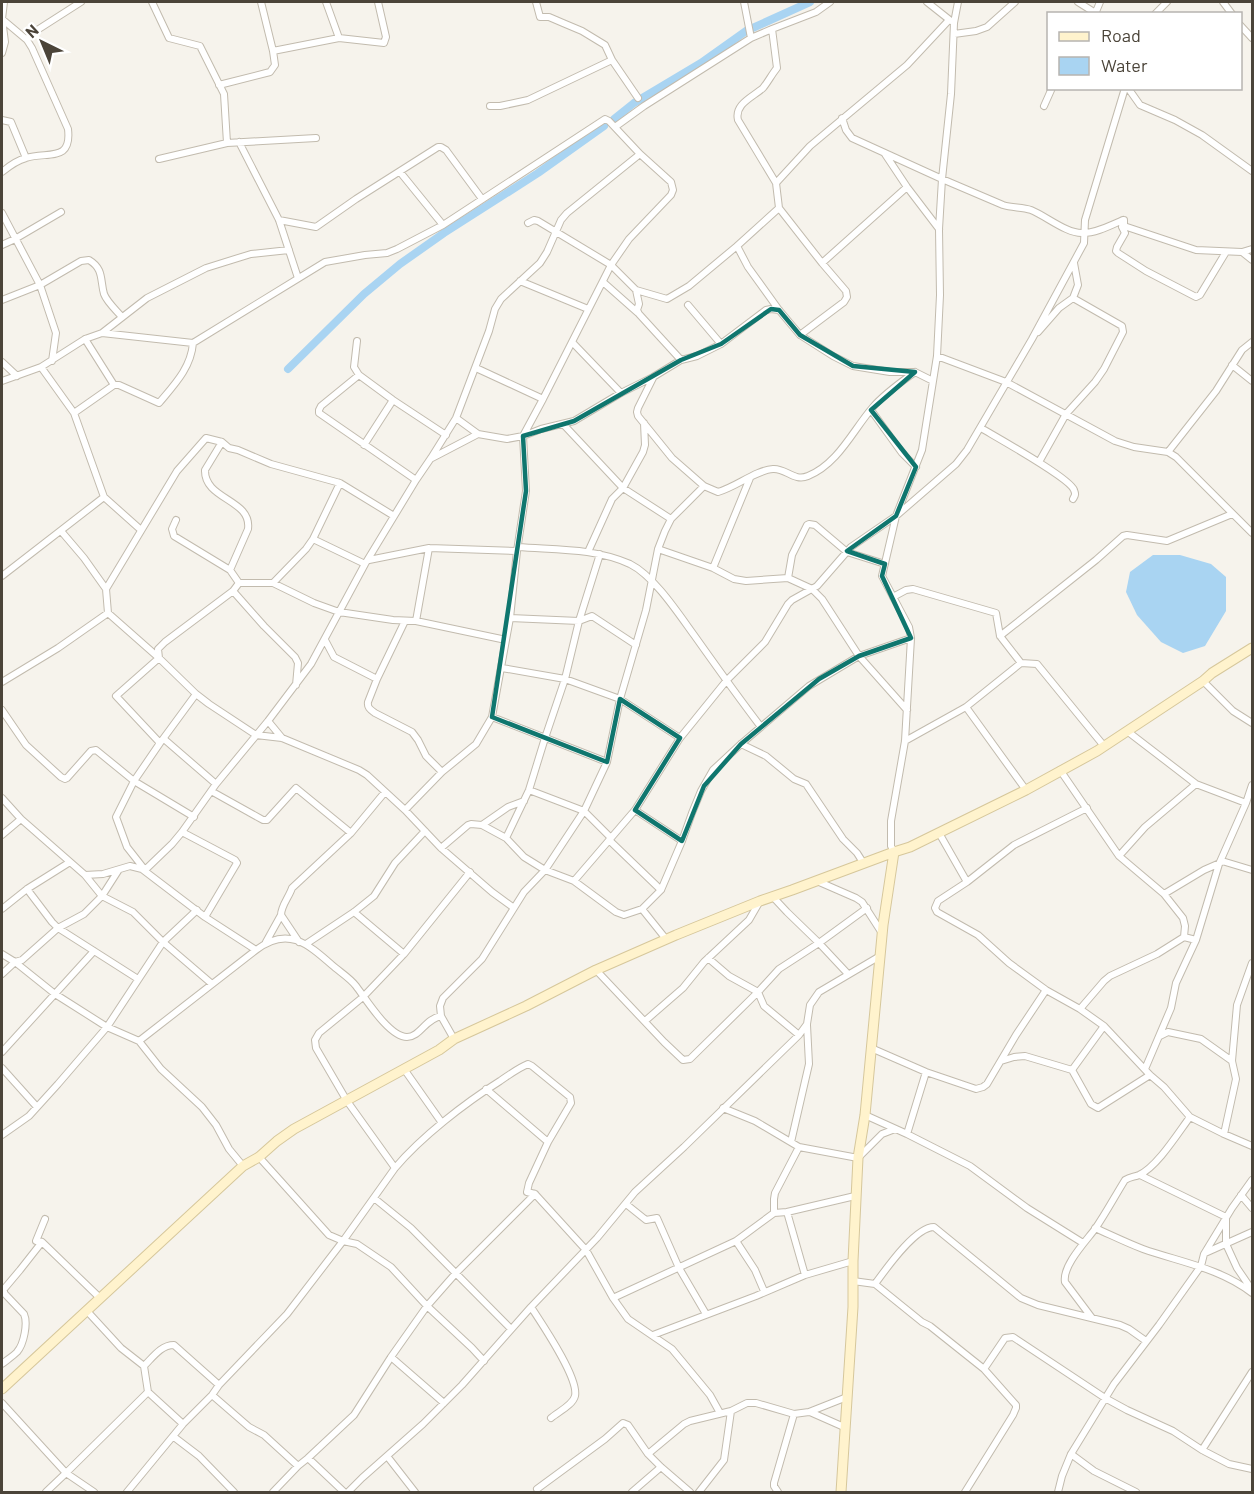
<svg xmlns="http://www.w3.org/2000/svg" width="1254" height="1494" font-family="Barlow,sans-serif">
  <rect width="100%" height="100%" fill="#f6f3ec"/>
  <path fill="#a9d4f2" d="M1153 555H1180L1211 564 1226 577V611L1205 646 1183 653 1161 642 1137 615 1126 592 1130 572Z"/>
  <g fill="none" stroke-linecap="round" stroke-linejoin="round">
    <path stroke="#a9d4f2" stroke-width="8" d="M614 119 634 103 701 63 746 31 810 2
      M288 369 364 294 400 264 444 233 538 173 604 126"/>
    <g stroke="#c2bbae" stroke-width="8">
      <path id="street" d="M152 2 169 38 200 46 224 94 227 143 159 159
        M261 2 273 51
        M326 2 339 38
        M536 2 540 17H549L563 23 582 31 605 45 612 60 638 98
        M744 2 751 38
        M927 2 951 21
        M1078 2 1097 14
        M1223 2 1232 14
        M1095 14 1100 2
        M1155 14 1167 2
        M2 19 27 40 31 34 81 2
        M1240 25 1252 38
        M772 29 777 68C772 74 768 82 763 88 753 97 734 104 738 120L776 183 779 208 822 263 846 291 847 297 844 302 800 335
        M954 34 976 31 987 27 1015 2
        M2 53 5 42 2 19 4 2
        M219 85 270 72 275 65 273 51 339 38 384 43 386 37 378 2
        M1128 88 1140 105 1175 120 1202 135 1252 171
        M490 106H500L528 100 612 60
        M1044 106 1052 88
        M842 118 846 130 852 138 942 179 1003 205C1012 208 1022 207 1031 210 1046 216 1067 234 1083 233 1097 233 1111 225 1123 220
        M2 120 11 122 26 158
        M615 127 644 106 751 38 772 29 816 12 830 2
        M239 142 279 220 298 278
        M227 143 316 138
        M885 154 907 187 939 229
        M2 172C8 167 18 160 26 158 47 151 72 163 68 129L32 48 27 40
        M400 172 443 225
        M776 183 810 146 907 65 949 20
        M779 208 737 246 748 267 779 310 800 335 833 356 853 366 890 372H915L933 381
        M2 213 40 285 56 333 52 361
        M279 220 316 227 356 199 438 147H441L446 150 482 199
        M1123 220 1122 227 1125 233 1117 247 1116 251 1118 253 1146 271 1196 297 1200 295 1226 252
        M1124 220V226L1196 250 1242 252 1252 260
        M528 223 534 220 538 221 611 265 636 290 667 299 689 286 737 246
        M2 245 15 239 61 212
        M1242 252 1252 249
        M822 263 907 187
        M520 281 588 309
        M603 282 638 313
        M636 290 639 304 637 310 639 314 681 360
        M2 300 40 285 81 261 89 260C104 269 100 280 104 294 107 302 116 310 122 317
        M688 305 721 344
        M1038 332 1059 308 1073 298
        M102 333 147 298 206 268 251 254 289 250
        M85 339 114 385
        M357 341 354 367 359 375 393 400 446 435
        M572 342 621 393
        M937 356 1006 382 1115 441 1134 447 1168 452 1176 457 1252 533
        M2 362 17 376
        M1232 365 1252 381
        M41 367 74 413 104 497 141 530
        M476 368 543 399
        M359 375 321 406 319 410V413L416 480
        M653 378 638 408 637 412 638 416 672 458 704 486
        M2 381 41 367 85 339 102 333 193 343 325 262 365 255 387 253 397 249 443 225 605 119 609 121 640 154 671 182 673 190 671 195 629 239 611 265 543 399 523 436 526 491 517 551 510 618 492 717 476 744 442 772 405 810
        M871 410 902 453 916 467
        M74 413 114 385H119L159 403C174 385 191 368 193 343
        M456 418 478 434
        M563 424 623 488 671 519
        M981 428C996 437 1070 478 1074 490 1076 495 1075 495 1073 499
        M222 442 205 470C204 500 252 499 248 529L230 570
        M364 445 393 400
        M1168 452 1216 391 1242 350 1252 342
        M432 458 478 434 507 439 523 436 541 429 574 421 621 393 653 377 681 360 697 356 721 344 766 310 771 309 779 310
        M1039 462 1066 414 1095 382 1104 369 1123 332 1122 326 1073 298 1078 285 1074 263
        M176 520 172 529 174 536 230 570 239 583H273L314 603 339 612 393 620 416 621 506 640
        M61 531 84 558 106 589 108 613 159 658 196 694 209 704 256 735 282 738 359 770 367 775 405 810 441 848 492 892 514 908
        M313 539 340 483
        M518 547C556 550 595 548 630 564 654 576 678 613 694 635 716 666 738 697 761 727
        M658 549 713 568 734 579 746 581 788 578 812 589 822 599 859 656 907 710
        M588 552 612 499 623 488 643 452 645 445 644 423
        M369 560 429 548 517 551
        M713 568 750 478
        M2 576 104 497
        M788 578 792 555 807 525 809 524 815 525 847 552 885 564
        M273 583 306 549 313 539 365 564
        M106 589 177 471 206 438 222 442 229 448 238 450 271 464 340 483 394 516
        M233 591 264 626 295 657 298 663 296 685
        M893 597 906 590 913 589 996 613 1000 636
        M510 618 579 621 592 616 636 645
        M416 621 429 548
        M325 640 334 657 377 679 368 702C367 708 371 710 375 713L412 732 418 740 426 756 442 772
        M1021 663 1000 636 1096 560 1123 536 1127 535 1167 541 1232 514
        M502 668 565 679 620 699 680 738
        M377 679 405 621
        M1203 681 1233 711 1252 723
        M2 682 58 648 108 613
        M966 707 1026 790
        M2 710 26 745 61 777 65 779 67 778 91 751 96 750 134 781 194 817
        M492 717 607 762
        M268 721 282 738
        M1127 731 1196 784 1246 803
        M164 739 216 784
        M905 741 966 707 1021 663 1037 664 1104 746
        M160 743 116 696 159 658 158 649 165 642 233 591 239 583
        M741 744 766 756 794 779 806 784 843 839 857 853 864 864
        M1060 770 1119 856
        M529 790 584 811 611 838
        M211 791 263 820H267L296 788 351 833
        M2 798 21 819 85 875 103 874 130 866 142 869 205 917 256 950C287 926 307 943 332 965 340 972 350 978 356 986 366 999 389 1037 407 1037 420 1037 425 1019 441 1016L454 1039
        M1087 808 1014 845 967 882 938 901 935 908 937 912 978 935 1009 963 1046 990 1080 1009 1104 1026 1150 1075 1164 1087 1190 1117 1224 1134 1252 1146
        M635 810 682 841
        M482 825 506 838 524 857 545 870 574 881 616 912 624 915 642 909 666 939
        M182 832 235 860 237 863 205 917
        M939 833 967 882
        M2 835 21 819
        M506 838 529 790 545 738 565 679 579 621 600 554
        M609 840 661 890
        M441 848 468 825 471 824 482 825 508 807 524 801
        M894 852 891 846V821L905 741 911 638 909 627 882 576 896 516 922 450 937 356 940 295 939 229 942 179 951 94 954 23 958 2
        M142 869 145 870 172 844 182 832 216 784 268 721 311 664 365 564 416 480 431 458 456 418 489 331 495 309 501 299 540 263 547 252 561 220 567 213 640 154
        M145 870 127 847 116 817 134 781 160 743 196 694
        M85 875 102 896 133 912 163 942 212 984
        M574 881 635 810 680 738 727 680 765 642 788 604 792 600 817 586 851 547 896 516 956 464 967 450 1032 339 1084 243 1085 220 1125 88
        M817 881 856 898 862 902 882 933
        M27 889 52 922 58 928 138 979
        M1164 894 1204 870 1220 863 1222 861 1252 870
        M773 897 787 912 819 943 848 974
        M2 909 27 889 70 862
        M642 909 661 890 682 841 692 813 701 791 713 770 741 744 809 686 859 656 911 638
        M354 912 404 954
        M1196 940 1219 864 1246 803 1252 785
        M266 942 281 915
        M299 942 281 915C281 906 289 897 292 888L351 833 385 792
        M306 944 354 912 374 896 395 863 425 831
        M2 954 15 962 55 994 107 1027 139 1041 161 1069 202 1107 216 1125 229 1149 243 1166
        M596 970 664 1042 683 1060 690 1059 758 992 729 976 708 958
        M2 974 15 962 22 960 58 928 84 914 102 896 118 871
        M1080 1009 1104 981 1110 976 1157 954 1184 937
        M441 1016 440 1006 443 998 482 959 524 892 545 870 584 811 607 762 620 699 646 610 658 549 665 531 671 519 704 486 718 492C736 487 756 470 773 469 786 468 794 482 808 476 838 464 853 430 873 407 885 393 900 383 915 372
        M645 1021 683 988 704 962 749 920 760 901
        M799 1035 764 1006 758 992 779 969 819 943 867 908
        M1160 1036 1168 1032 1201 1039 1232 1061
        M139 1041 256 950
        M871 1048 926 1072 976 1089 983 1087 987 1084 1016 1035 1046 990
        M2 1052 94 951
        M1001 1061 1014 1057 1025 1056 1072 1070 1091 1104 1098 1108 1150 1075
        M2 1068 37 1107
        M404 1069 442 1123
        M1145 1069 1171 1008 1176 983 1196 940 1184 937 1185 926 1183 918 1164 894 1119 856 1145 827 1196 784
        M1072 1070 1104 1026
        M486 1089 548 1142
        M723 1108 755 1121 799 1147 858 1158 882 1134 895 1129
        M865 1115 907 1134 970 1166 1027 1208 1083 1243
        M907 1134 926 1072
        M1224 1134 1236 1079 1232 1061 1237 1005 1252 963
        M2 1135 29 1116 58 1084 107 1027 163 942 197 910
        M791 1142 809 1064 807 1025
        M259 1157 329 1235 343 1241 357 1244 391 1267 427 1306 472 1348 484 1361
        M395 1168 347 1101 316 1048 315 1040 319 1033 363 997 404 954 470 872
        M1140 1175 1226 1217V1244L1237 1268 1252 1290
        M535 1194 586 1250 613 1298 628 1319 672 1349 710 1395 720 1413
        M1241 1195 1252 1208
        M374 1198 411 1228 511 1329
        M626 1204 646 1220 657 1218 679 1268 706 1314
        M787 1212 805 1275
        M774 1213V1199L775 1193 799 1147
        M1095 1228C1111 1235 1127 1243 1143 1249 1180 1262 1220 1268 1252 1293
        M736 1241 755 1270 764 1291
        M42 1242 100 1298
        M1205 1253 1252 1232
        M853 1281 875 1284 922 1322 930 1326 984 1369 1016 1405V1408L1013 1415 965 1492
        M875 1284C886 1269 915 1227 934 1227L1021 1298 1038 1305 1120 1325 1129 1329 1146 1341
        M613 1298 736 1241 774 1213 787 1212 855 1196
        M531 1307C542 1324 579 1378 575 1396 573 1405 558 1412 551 1418
        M87 1311 121 1348 144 1366C153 1357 161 1345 174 1345L219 1385
        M1092 1318 1065 1282C1062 1266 1086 1241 1095 1229 1106 1213 1115 1196 1125 1180 1130 1177 1134 1177 1139 1175 1157 1167 1178 1133 1190 1117
        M653 1335 756 1296 805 1275 853 1261
        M391 1357 444 1403
        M2 1364C7 1360 13 1356 17 1352 24 1344 28 1323 24 1314L4 1293V1289L20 1270 42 1242 36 1241 45 1219
        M144 1366 148 1392 183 1424 212 1395 219 1385 287 1314 343 1241 395 1168C421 1137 465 1103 500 1081 509 1075 518 1068 528 1064L532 1066 570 1097 571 1103 548 1142 529 1183 527 1192 535 1194 456 1273 427 1306 391 1357 354 1415 308 1458 298 1466 273 1492
        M984 1369 1005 1338 1013 1337 1105 1398 1127 1410 1173 1431 1202 1450 1229 1464 1252 1469
        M212 1395 249 1427 264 1435 298 1466
        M2 1403 66 1473 46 1492
        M810 1412 844 1427
        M174 1437 199 1456 234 1492
        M1202 1450 1252 1372
        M1071 1454 1094 1471 1136 1492
        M387 1456 415 1492
        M308 1458 344 1492
        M537 1489 605 1439 623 1423 628 1425 648 1454
        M94 1492 66 1473 148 1392
        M127 1492 183 1424
        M348 1492 362 1478 423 1424 462 1385 531 1307 597 1238 635 1192 684 1147 799 1035 807 1024 810 1005 819 992 880 956
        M632 1492 661 1467
        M690 1492 661 1467 648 1454 684 1424 690 1421 731 1411 747 1403H756L794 1414 809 1412 847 1397
        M699 1492 724 1460 731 1411
        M778 1492 774 1486V1483L794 1414
        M1058 1492 1062 1476 1071 1454 1114 1384 1159 1325 1201 1266 1204 1254 1232 1208 1252 1180"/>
    </g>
    <g stroke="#d6c79b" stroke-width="11">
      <path id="secondary" d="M2 1389 243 1166 259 1157 277 1141 294 1129 439 1050 454 1039 526 1006 596 970 676 935 760 901 792 890 894 852 910 847 1026 790 1097 751 1203 681 1212 673 1252 648
        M841 1492 853 1307V1261L858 1158 865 1115 883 925 894 852"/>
    </g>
    <use href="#street" stroke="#fff" stroke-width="6"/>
    <use href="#secondary" stroke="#fff3cd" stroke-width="9"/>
  </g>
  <path fill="none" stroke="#0f766e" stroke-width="4.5" stroke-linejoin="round" d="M771 309 779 310 800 335 853 366 915 372 871 410 916 467 896 516 847 551 885 564 882 576 911 638 859 656 819 679 741 744 704 786 682 841 635 810 680 738 620 699 607 762 492 717 526 491 523 436 574 421 681 360 721 344Z"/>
  <rect width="1254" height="1494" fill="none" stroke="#4b4439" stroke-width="6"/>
  <rect x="1047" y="12" width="195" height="78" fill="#ffffff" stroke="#b7b4b0" stroke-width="1.5"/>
  <rect x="1059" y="32" width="30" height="9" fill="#fff3cd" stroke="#b7b4b0" stroke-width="1.5"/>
  <text x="1101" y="42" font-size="18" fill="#4b4439">Road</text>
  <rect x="1059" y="57" width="30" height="18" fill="#a9d4f2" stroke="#b7b4b0" stroke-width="1.5"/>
  <text x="1101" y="72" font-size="18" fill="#4b4439">Water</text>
  <g transform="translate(42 42) rotate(317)" stroke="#ffffff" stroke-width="4.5" paint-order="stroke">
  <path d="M0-4.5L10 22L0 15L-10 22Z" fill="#4b4439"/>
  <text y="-9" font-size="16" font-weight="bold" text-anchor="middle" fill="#4b4439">N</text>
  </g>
</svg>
